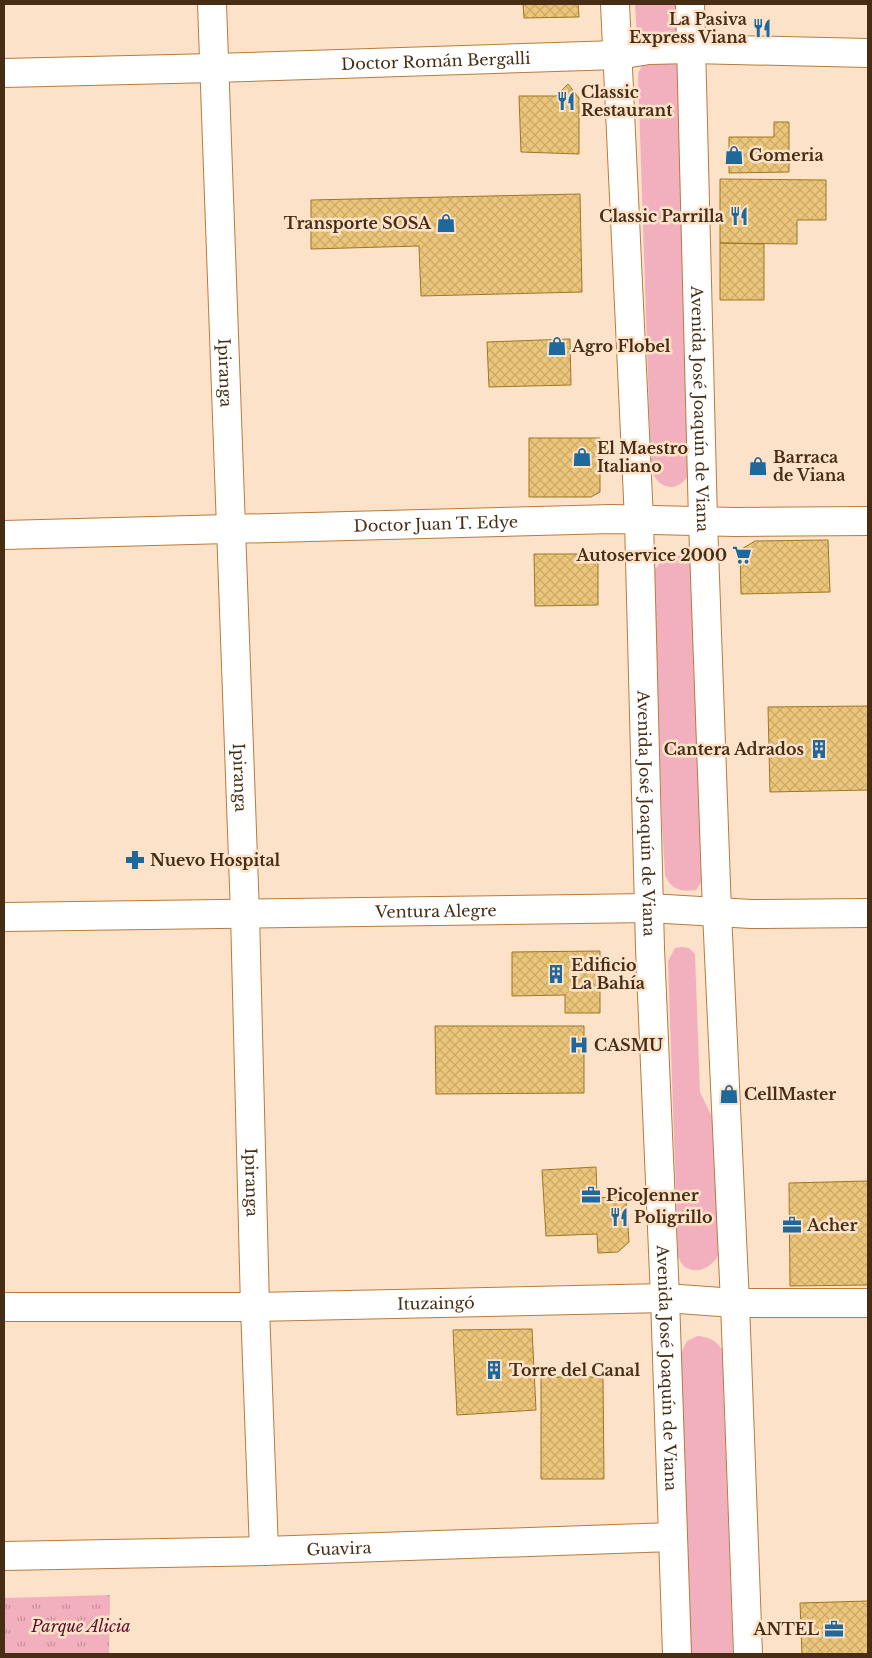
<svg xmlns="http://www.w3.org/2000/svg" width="872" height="1658" font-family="'Libre Baskerville',serif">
  <defs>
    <pattern id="park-tufts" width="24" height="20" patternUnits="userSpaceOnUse" patternTransform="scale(1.25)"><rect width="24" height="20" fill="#f2b0bf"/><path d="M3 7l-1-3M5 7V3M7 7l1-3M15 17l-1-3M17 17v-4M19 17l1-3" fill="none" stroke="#c6909a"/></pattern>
    <pattern id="building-cross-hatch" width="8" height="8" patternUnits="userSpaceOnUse" patternTransform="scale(1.25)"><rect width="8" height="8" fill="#ebc67a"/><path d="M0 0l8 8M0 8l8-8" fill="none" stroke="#cbaa69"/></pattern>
  </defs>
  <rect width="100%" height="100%" fill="#fde2ca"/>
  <path fill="#f2b0bf" d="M635 4H676L677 36 637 42Z
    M652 64H678L691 471C680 493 659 492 651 469L638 73 642 66Z
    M674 555C686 556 690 561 695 571L706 875 696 890C681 892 671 890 665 875L662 825 654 571C660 562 664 557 674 555Z
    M682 947 689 948 695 954 700 1092 714 1121 718 1256C711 1267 698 1275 685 1267 682 1265 680 1260 678 1257L668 961 675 948Z
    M698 1336C709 1337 715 1340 722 1349L733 1654H691L680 1355 687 1341Z"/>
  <path fill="url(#park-tufts)" d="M110 1595 109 1654H4V1598Z"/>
  <path fill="url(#building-cross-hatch)" stroke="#9d7822" d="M523 4H578L579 17 524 18Z
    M568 84 579 98V154L521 152 519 96H556Z
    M774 122H789V172L729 173V137H774Z
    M720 179 826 180V220H797V244L720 243Z
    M580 194 582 292 421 296 419 246 311 249V200Z
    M720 243 764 244V300H720Z
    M570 339 571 385 489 387 487 342Z
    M529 438H600V492L591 497H529Z
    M828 540 830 592 741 594 740 550 755 541Z
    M534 554H588L598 564V605L535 606Z
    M868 706V790L770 792 768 707Z
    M600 951V1013H565V995L512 996V952Z
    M435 1026H584V1093L436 1094Z
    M596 1167 597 1198 626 1196 629 1242 618 1252 598 1253 597 1234 546 1236 542 1170Z
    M868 1181V1285L790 1286 789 1183Z
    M532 1329 536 1410 457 1415 453 1330Z
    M541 1377H603L604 1479H541Z
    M868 1601V1654H802L800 1603Z"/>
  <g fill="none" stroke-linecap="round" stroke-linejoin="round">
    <g stroke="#b87b3d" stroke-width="30">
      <g id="minor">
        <path id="s1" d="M212 4 245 914 255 1307 264 1551"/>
        <path id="s2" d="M4 73 214 68 618 55"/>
        <path id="s3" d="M4 535 612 519 735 522 868 521"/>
        <path id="s4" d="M4 917 649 908 751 914 868 913"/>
        <path id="s5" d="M4 1307H255L665 1298 735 1303H868"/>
        <path id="s6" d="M4 1556 264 1551 673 1537"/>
      </g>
    </g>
    <g stroke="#b87b3d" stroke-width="30">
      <path id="tertiary" d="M618 55 649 50 691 49 868 53"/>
    </g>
    <g stroke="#b87b3d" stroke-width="30">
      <g id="secondary">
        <path id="s7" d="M615 4 639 520 650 948 665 1298 677 1654"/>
        <path id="s8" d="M690 4 703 521 717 912 735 1303 748 1654"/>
      </g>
    </g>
    <use href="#minor" stroke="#fff" stroke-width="28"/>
    <use href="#tertiary" stroke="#fff" stroke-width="28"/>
    <use href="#secondary" stroke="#fff" stroke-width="28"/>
  </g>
  <defs>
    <g id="restaurant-bare" transform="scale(1.5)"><path d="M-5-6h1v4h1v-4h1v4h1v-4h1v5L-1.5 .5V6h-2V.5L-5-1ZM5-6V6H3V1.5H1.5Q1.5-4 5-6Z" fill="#1e689b" stroke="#fde2ca" stroke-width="2.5" paint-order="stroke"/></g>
    <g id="shop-bare" transform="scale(1.5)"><path d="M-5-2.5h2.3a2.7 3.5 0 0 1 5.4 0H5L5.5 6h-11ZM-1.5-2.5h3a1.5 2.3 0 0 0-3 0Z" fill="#1e689b" stroke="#fde2ca" stroke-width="2.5" paint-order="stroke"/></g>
    <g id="supermarket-bare" transform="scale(1.5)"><path d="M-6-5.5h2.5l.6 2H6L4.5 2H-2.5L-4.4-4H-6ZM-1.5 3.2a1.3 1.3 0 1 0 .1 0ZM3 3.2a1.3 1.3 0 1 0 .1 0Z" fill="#1e689b" stroke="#fde2ca" stroke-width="2.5" paint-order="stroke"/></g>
    <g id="building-bare" transform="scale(1.5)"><path d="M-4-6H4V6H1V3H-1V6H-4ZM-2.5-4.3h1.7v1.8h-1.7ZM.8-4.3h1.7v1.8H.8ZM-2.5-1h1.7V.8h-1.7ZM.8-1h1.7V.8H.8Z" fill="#1e689b" stroke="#fde2ca" stroke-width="2.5" paint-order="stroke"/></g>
    <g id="pharmacy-bare" transform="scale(1.5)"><path d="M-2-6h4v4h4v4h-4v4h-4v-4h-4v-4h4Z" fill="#1e689b" stroke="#fde2ca" stroke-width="2.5" paint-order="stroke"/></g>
    <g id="hospital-bare" transform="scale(1.5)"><path d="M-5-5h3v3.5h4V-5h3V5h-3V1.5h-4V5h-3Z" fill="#1e689b" stroke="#fde2ca" stroke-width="2.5" paint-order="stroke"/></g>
    <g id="office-bare" transform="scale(1.5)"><path d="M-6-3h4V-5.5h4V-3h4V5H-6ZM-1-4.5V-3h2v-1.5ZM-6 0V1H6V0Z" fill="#1e689b" stroke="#fde2ca" stroke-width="2.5" paint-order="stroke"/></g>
  </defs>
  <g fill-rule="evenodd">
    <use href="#restaurant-bare" x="762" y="28"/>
    <use href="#restaurant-bare" x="566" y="101"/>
    <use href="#shop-bare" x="734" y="155"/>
    <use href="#restaurant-bare" x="739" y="216"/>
    <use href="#shop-bare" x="446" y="223"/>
    <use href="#shop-bare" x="557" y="346"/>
    <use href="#shop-bare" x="582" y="457"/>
    <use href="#shop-bare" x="758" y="466"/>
    <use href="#supermarket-bare" x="742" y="555"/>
    <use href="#building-bare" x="819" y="749"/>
    <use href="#pharmacy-bare" x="135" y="860"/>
    <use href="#building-bare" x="556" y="974"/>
    <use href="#hospital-bare" x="579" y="1045"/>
    <use href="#shop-bare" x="729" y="1094"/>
    <use href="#office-bare" x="591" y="1195"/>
    <use href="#restaurant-bare" x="619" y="1217"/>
    <use href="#office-bare" x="792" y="1225"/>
    <use href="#building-bare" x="494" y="1370"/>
    <use href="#office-bare" x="834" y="1629"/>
  </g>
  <g text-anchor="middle" stroke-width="5" stroke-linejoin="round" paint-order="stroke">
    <g font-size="16" font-weight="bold" fill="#462d13" stroke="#fde2ca" text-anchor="start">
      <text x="747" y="25" text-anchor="end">La Pasiva<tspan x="747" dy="18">Express Viana</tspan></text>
      <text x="581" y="98">Classic<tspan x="581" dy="18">Restaurant</tspan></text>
      <text x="749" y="161">Gomeria</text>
      <text x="724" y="222" text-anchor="end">Classic Parrilla</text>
      <text x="431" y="229" text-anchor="end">Transporte SOSA</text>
      <text x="572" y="352">Agro Flobel</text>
      <text x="597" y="454">El Maestro<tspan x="597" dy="18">Italiano</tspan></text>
      <text x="773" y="463">Barraca<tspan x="773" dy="18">de Viana</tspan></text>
      <text x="727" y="561" text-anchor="end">Autoservice 2000</text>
      <text x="804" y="755" text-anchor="end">Cantera Adrados</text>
      <text x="150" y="866">Nuevo Hospital</text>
      <text x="571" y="971">Edificio<tspan x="571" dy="18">La Bahía</tspan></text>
      <text x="594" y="1051">CASMU</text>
      <text x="744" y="1100">CellMaster</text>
      <text x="606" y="1201">PicoJenner</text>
      <text x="634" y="1223">Poligrillo</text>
      <text x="807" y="1231">Acher</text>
      <text x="509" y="1376">Torre del Canal</text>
      <text x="819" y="1635" text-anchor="end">ANTEL</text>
    </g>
    <g font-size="16" fill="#462d13" stroke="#fde2ca">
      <text dy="6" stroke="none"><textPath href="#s2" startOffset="432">Doctor Román Bergalli</textPath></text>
      <text dy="6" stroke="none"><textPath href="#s1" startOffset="369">Ipiranga</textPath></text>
      <text dy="6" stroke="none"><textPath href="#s8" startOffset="405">Avenida José Joaquín de Viana</textPath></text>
      <text dy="6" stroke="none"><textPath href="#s3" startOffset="432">Doctor Juan T. Edye</textPath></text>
      <text dy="6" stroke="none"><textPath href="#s1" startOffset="774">Ipiranga</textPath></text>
      <text dy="6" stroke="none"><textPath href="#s7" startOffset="810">Avenida José Joaquín de Viana</textPath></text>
      <text dy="6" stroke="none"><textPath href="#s4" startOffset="432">Ventura Alegre</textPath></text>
      <text dy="6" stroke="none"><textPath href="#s1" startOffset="1179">Ipiranga</textPath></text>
      <text dy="6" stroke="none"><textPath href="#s5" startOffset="432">Ituzaingó</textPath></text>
      <text dy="6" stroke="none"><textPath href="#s7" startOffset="1365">Avenida José Joaquín de Viana</textPath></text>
      <text dy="6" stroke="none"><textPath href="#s6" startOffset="335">Guavira</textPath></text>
    </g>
    <g font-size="16" font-style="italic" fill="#580e29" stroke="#fde2ca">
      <text x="81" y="1632">Parque Alicia</text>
    </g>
  </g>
  <rect width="872" height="1658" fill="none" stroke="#462d13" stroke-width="10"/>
</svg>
